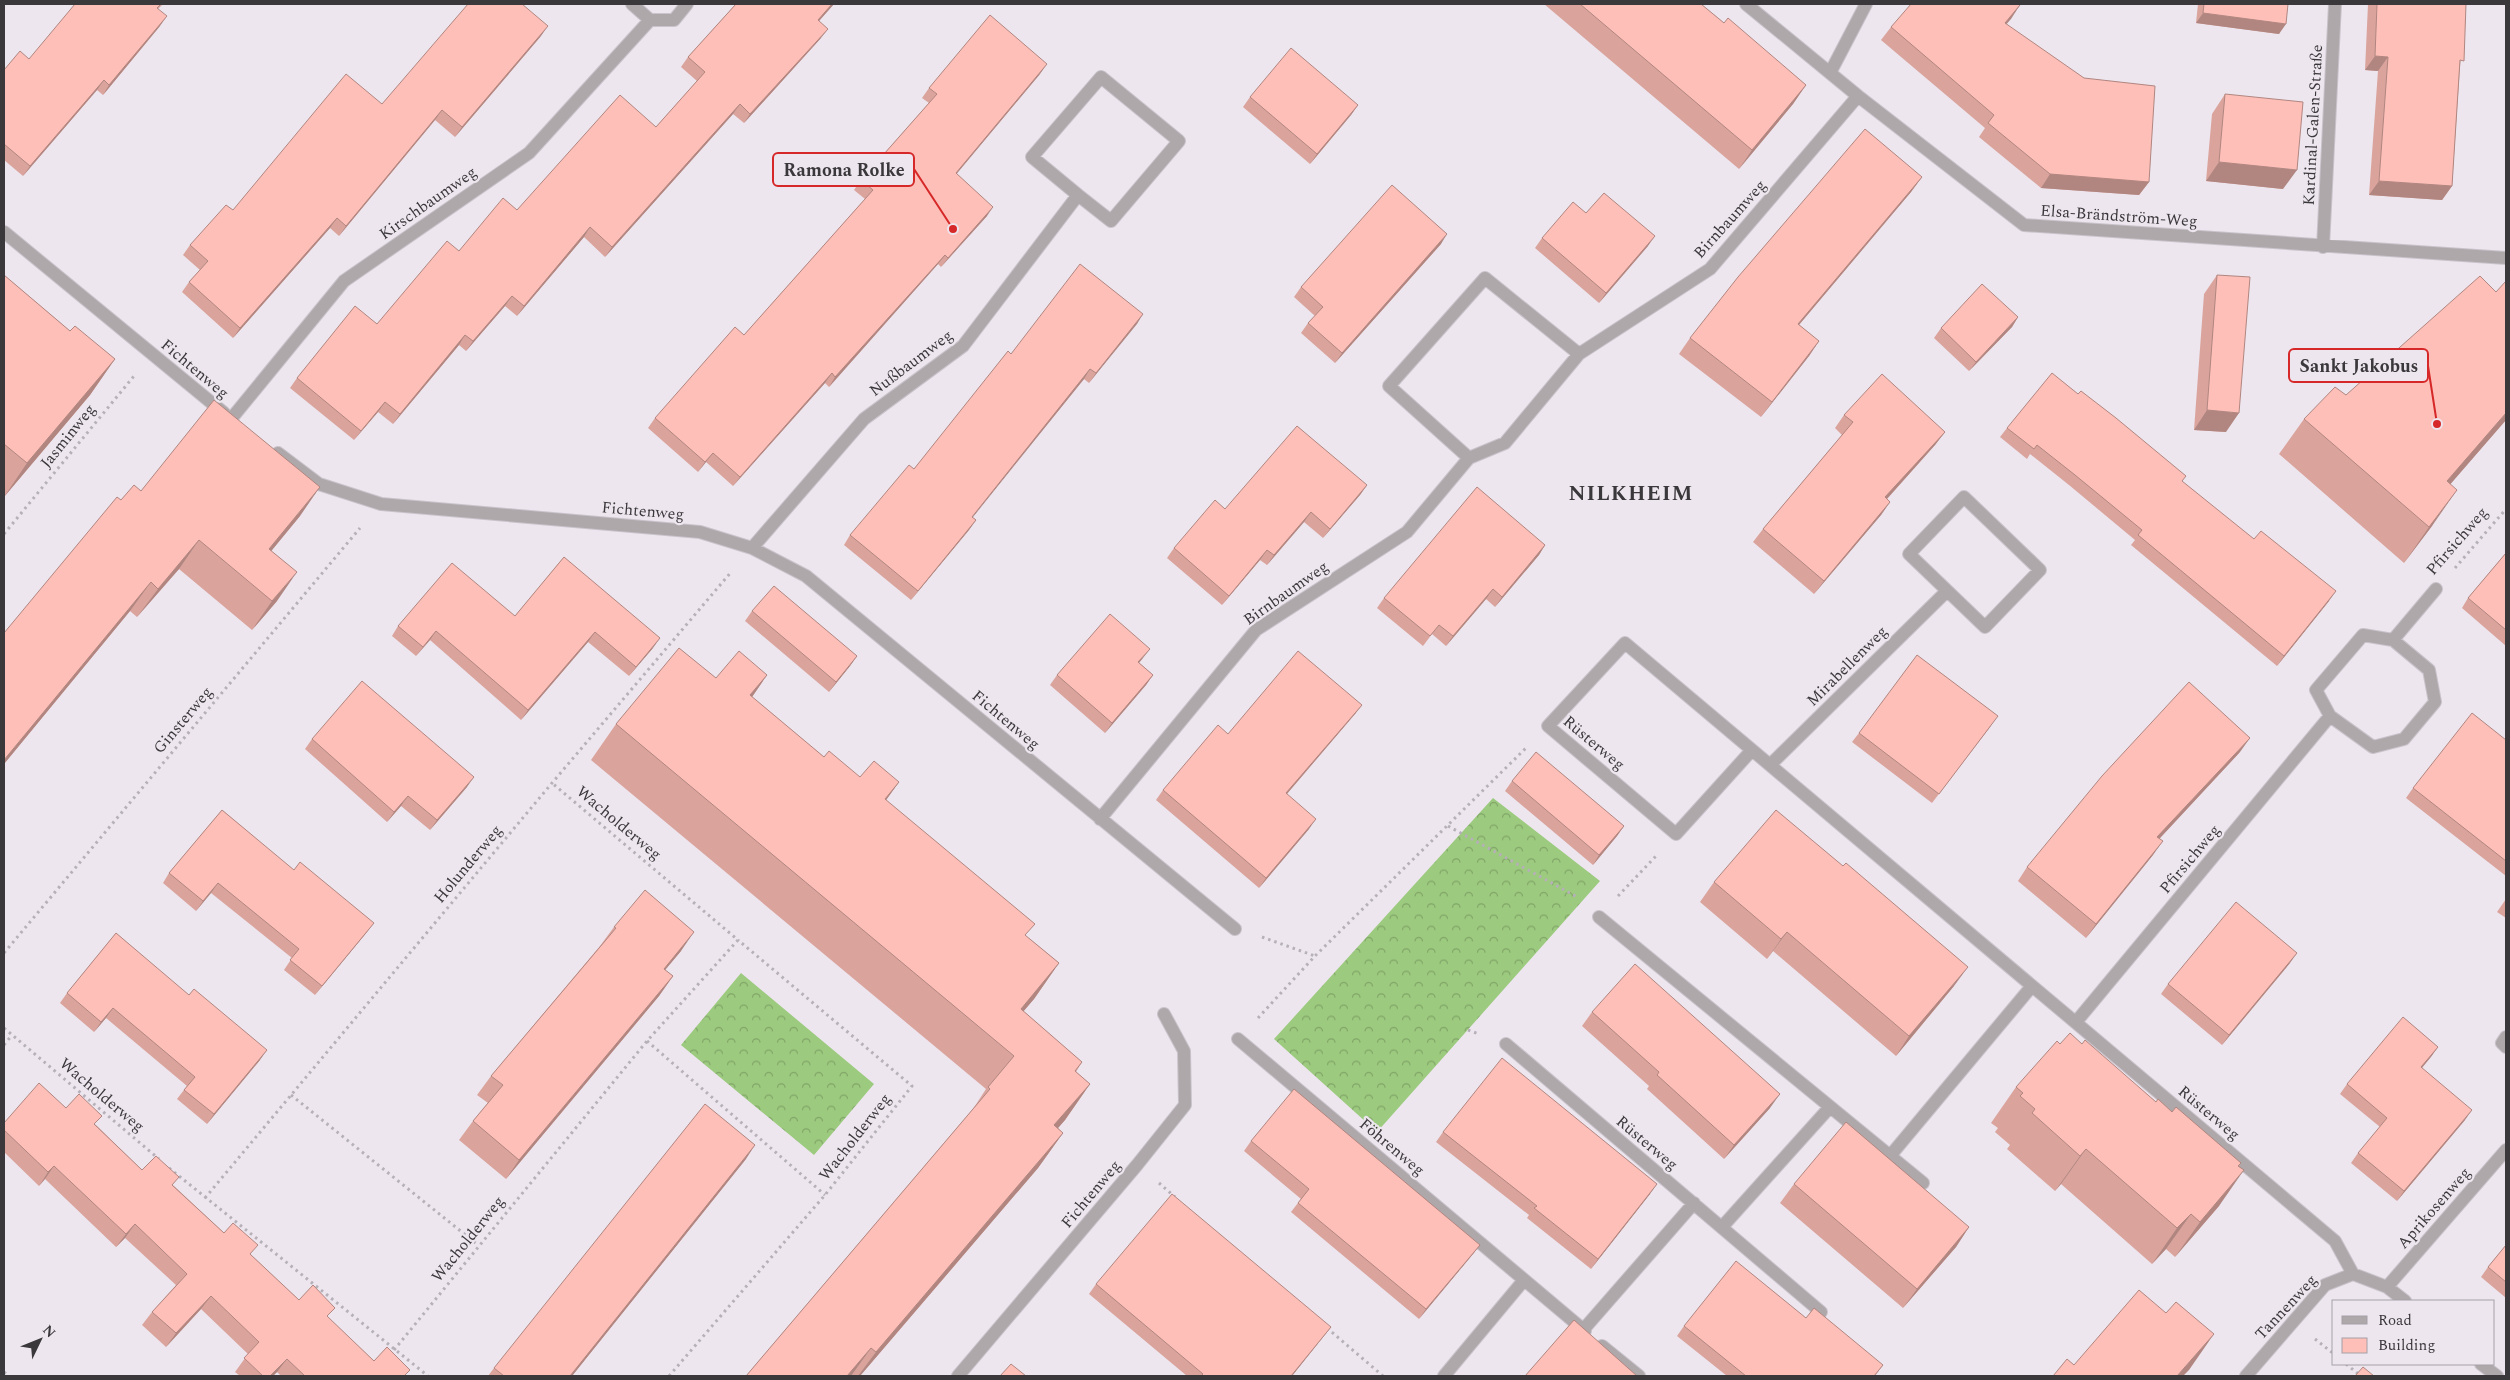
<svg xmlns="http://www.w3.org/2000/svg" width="2510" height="1380" viewBox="0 0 2510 1380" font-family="Spectral,serif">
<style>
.forest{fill:url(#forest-crowns)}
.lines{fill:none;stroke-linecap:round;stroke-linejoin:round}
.minor-casing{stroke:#c9c3cb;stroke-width:14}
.path{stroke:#b6b0b8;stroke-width:3;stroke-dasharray:2.5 4;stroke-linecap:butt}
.minor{stroke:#aea8aa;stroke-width:12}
.wall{fill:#daa49d}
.shaded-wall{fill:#b18680}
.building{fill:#fdbfb7;stroke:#b18680}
.labels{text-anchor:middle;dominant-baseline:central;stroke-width:4.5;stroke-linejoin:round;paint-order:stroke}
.street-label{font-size:16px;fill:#3b383b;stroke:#ede6ef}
.district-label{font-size:21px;font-weight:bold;letter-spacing:1px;fill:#3b383b;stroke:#ede6ef}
.leader{fill:none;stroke:#d62828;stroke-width:2}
.callout-dot{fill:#d62828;stroke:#ede6ef;stroke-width:2}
.callout{fill:#ede6ef;stroke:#d62828;stroke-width:2}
.callout-label{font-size:18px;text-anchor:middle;font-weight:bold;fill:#3b383b}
</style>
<defs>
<pattern id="forest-crowns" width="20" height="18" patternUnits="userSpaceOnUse" patternTransform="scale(1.25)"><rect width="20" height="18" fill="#9cca7e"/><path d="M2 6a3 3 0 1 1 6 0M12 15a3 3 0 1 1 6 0" fill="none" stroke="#80a568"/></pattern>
</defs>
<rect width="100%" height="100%" fill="#ede6ef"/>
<!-- forest -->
<path class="forest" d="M1493,798l107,83 -223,251 -103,-93z
M741,973l133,111 -60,71 -133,-110z"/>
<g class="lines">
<!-- minor casing -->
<g class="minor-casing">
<path id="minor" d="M632,4l18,16h24l13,-16
M1746,4l112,92 166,129 482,33
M1830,73l36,-69
M4,232l220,181
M2323,247l12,-243
M231,419l113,-138 185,-128 121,-133
M278,453l41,31 62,20 319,28 52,16 54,28 429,353
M1469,458l-80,-72 96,-108 94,76
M1964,497l76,73 -55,57 -76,-73z
M752,548l112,-129 99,-73 115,-151 33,26 68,-80 -78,-64 -69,80 46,38
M2330,716l43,31 31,-8 31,-37 -6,-32 -36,-30
M1752,750l-76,84 -128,-108 77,-83 710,598 18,33
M1770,765l177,-174
M1100,819l156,-189 151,-98 62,-74 36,-15 74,-89 131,-85 148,-173
M1599,917l324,266
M2076,1022l254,-306 -14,-26 47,-55 30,5 43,-51
M2506,1037l-4,6 4,4
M1238,1039l347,292
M1506,1044l315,268
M1890,1156l142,-170
M1722,1227l108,-120
M2387,1287l119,-137
M1583,1330l111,-127
M1602,1346l37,30
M2481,1364l16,12
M958,1376l179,-211 48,-60 -1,-54 -20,-37
M1444,1376l80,-96
M2246,1376l79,-91 28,-11 34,13 18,14"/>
</g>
<!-- path -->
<path class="path" d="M4,534l130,-158
M2455,568l51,-59
M1448,826l131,72
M1618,896l39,-41
M1262,937l53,19
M4,953l356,-425
M1258,1018l57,-62 213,-210
M4,1028l155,131
M1468,1030l11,4
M647,1041l178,154
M4,1045l8,-10
M291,1095l187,150
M169,1168l259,208
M1159,1183l16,14
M205,1198l347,-415 180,-212
M1327,1328l56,48
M2315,1339l19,15
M394,1350l253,-309 91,-101 -186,-157
M2346,1364l15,12
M4,1372l5,4
M669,1376l156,-181 87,-109 -174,-146"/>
<!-- minor -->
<use href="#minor" class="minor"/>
</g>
<!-- wall -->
<path class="wall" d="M163,4l-5,5 2,17 -57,69 -6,-5 -74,86 -19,-16v-90l25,-11z
M736,4h98l-15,17 2,17 -77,85 -11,-9 -128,143 -21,-20 -67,79 -12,-10 -39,45 -7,-6 -66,79 -15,-12 -24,28 -64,-52 7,-10 80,-54 82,-73 58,-41 139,-83 41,-46 -16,-14 7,-10z
M1544,4h157l23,19 82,62 -13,19 -54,65z
M2198,4h90l-9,30 -83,-11z
M2368,4h98l-6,62 -8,120 -10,14 -73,-5 9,-124 -13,-1z
M2020,5l-14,19 143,158 -10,13 -98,-7 -62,-51 6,-9 -104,-88 10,-13z
M541,36l-86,101 -20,-17 -96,116 -9,-8 -97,110 -51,-46 7,-10 11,-12 -17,-15 7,-10 43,-35 149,-106z
M1040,74l-84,100 31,42 -46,51 -3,-3 -109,123 -4,-4 -92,103 -27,-24 -8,10 -50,-44 7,-10 89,-83 121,-136 -11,-9 7,-10 68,-77 -7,-5 7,-10z
M2225,94l58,95 -77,-8 6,-67z
M1250,97l108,8 -7,10 -41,49 -67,-57z
M1922,177l-11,15 -112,133 20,16 -10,15 -48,61 -82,-63 11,-16z
M1586,213l62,33 -49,57 -64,-55 7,-10z
M1441,244l-106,119 -34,-30 7,-10 7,-7 -21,-19 7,-10z
M4,275l66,56 45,28 -25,36 -86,102z
M2217,275l9,157 -32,-2 10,-136z
M1143,314l-54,69 -5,-4 -112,138 4,3 -7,10 -58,70 -67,-55 6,-10 64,-66 97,-115z
M2018,317l-6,10 -43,44 -35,-33 7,-10z
M2346,395l160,25 -56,64 -18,42 -28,37 -125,-109 25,-35z
M1844,415l101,17 -10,13 -48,54 3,3 -9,13 -67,79 -61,-52 10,-13 79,-94 -7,-7z
M2007,428l175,54 147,119 -52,65 -146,-121 4,-5 -66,-55 -39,-31 -3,5 -27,-22z
M1367,485l-7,10 -37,43 -19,-16 -37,43 -7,-5 -38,45 -55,-47 7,-10 51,-39z
M141,491l159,25 -29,35 6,50 -25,29 -73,-61 -42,48 -7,-6 -126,153v-131l117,-133z
M1545,545l-6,10 -44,52 -9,-8 -40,47 -14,-12 -9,12 -46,-38 7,-10z
M2506,553v93l-44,-38 6,-10z
M564,557l89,91 -24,28 -41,-34 -67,78 -91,-80 -14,16 -24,-20 6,-10 117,-10z
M752,611l105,45 -7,10 -21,26 -84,-71z
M1143,658l-4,5 14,12 -7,10 -41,48 -55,-48 7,-10z
M767,675l-15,22 72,60 36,20 39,5 -13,18 140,136 33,27 -25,36 -11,12 59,51 -6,10 14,12 -25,36 -7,8 5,5 -25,35 -178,208h-114l227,-267 13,-20 -395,-329 25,-36 100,-46z
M1362,705l-7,9 -68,80 22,35 -50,59 -103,-88 7,-10 65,-56z
M1991,726l-59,77 -80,-61 7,-9z
M312,739l155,48 -37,43 -29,-24 -14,16 -82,-73z
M2506,740v136l-100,-78 7,-10z
M2240,752l-81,87 -6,16 -67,83 -68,-57 9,-14z
M1512,781l112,45 -7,10 -24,29 -88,-74z
M222,810l145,122 -52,63 -31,-25 8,-12 -81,-65 -15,18 -33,-28 6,-10z
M1714,882l240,104 -58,70 -123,-105 -6,8 -67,-57z
M2506,899v19l-9,-6z
M614,927l67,24 -16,19 8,6 -14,20 -153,183 -47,-39 14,-19 15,-18 -11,-8 14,-19 109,-130z
M116,933l144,127 -53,64 -30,-25 10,-13 -81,-68 -12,14 -34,-29 7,-10z
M2290,963l-68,82 -61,-51 7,-10z
M1592,1012l178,96 -46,51 -77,-70 2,-3 -67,-60z
M2060,1044h22l74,58 16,10 69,51 -22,43 -44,51 -9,-8 -14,15 -91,-80 -6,7 -48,-42 3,-4 -15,-13 3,-4 -7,-5 25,-36z
M2438,1047l-16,21 43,52 -68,81 -46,-38 7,-10 22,-26 -40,-33 7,-10z
M66,1108l30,17 46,45 32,16 50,47 27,22 48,45 29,18 46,43 32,15h-125l-4,-4 -4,4h-33l-5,-4 13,-18 -47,-45 -35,38 -24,-22 10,-13 24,-27 -51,-47 -9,9 -71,-68 -6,7 -35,-34v-29z
M1443,1132l207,62 -59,75 -64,-51 2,-3 -93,-73z
M1251,1141l229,104 -7,9 -54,65 -128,-107 10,-13 -57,-48z
M746,1159l-174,217h-84l6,-8z
M1794,1184l175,43 -13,20 -53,61 -123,-105z
M2506,1245v53l-25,-21 7,-10z
M1096,1284l235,43 -39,49h-105l-98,-82z
M1684,1326l199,39 -8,11h-148l-50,-40z"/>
<!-- shaded-wall -->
<path class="shaded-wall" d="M832,4h2l-23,26 7,-10z
M2020,5l-9,14 -15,17 9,-13z
M2203,13l83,11 -7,10 -83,-11z
M167,16l-7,10 -57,69 6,-10z
M548,26l-7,10 -86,101 7,-10z
M828,29l-7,9 -77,85 6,-9z
M2375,56l13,1 -10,14 -13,-1z
M1047,64l-7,10 -91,109 7,-10z
M104,80l-7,10 -74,86 7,-10z
M1806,85l-13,19 -54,65 13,-19z
M740,104l-7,10 -128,143 7,-10z
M1358,105l-7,10 -41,49 7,-10z
M442,110l-7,10 -96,116 7,-10z
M2219,162l78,8 -14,19 -77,-8z
M2050,174l99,8 -10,13 -98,-7z
M1922,177l-11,15 -124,147 11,-15z
M2379,181l73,5 -10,14 -73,-5z
M993,207l-6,9 -46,51 7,-9z
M337,218l-7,10 -97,110 7,-10z
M590,227l-6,10 -67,79 7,-10z
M1447,234l-6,10 -106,119 7,-10z
M1655,236l-7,10 -49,57 7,-10z
M945,255l-7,9 -109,123 6,-10z
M512,296l-7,10 -39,45 7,-10z
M1143,314l-6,10 -48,59 7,-10z
M2018,317l-6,10 -43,44 7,-9z
M465,335l-6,10 -66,79 7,-10z
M1819,341l-10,15 -48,61 11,-15z
M115,359l-25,36 -86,102 23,-34z
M1090,369l-6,10 -119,148 7,-10z
M832,373l-7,10 -92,103 7,-9z
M385,402l-7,10 -24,28 7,-9z
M2207,410l32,3 -13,19 -32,-2z
M2506,413v7l-84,97 25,-36z
M1945,432l-10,13 -59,66 9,-14z
M713,453l-7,9 -8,10 7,-10z
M1367,485l-7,10 -37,43 7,-9z
M320,487l-20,29 -51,62 20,-29z
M2457,490l-25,36 -28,37 25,-36z
M1890,502l-9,13 -67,79 10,-13z
M1311,512l-7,10 -37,43 7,-10z
M976,520l-7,10 -58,70 7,-9z
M199,540l-20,29 -42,48 21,-28z
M1545,545l-6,10 -44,52 7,-10z
M1267,550l-7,10 -38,45 7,-9z
M297,572l-20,29 -25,29 20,-29z
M151,582l-21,29 -126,153v-4z
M1493,589l-7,10 -40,47 7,-10z
M2336,591l-7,10 -52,65 7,-10z
M436,631l-6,9 -14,16 7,-9z
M595,632l-7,10 -67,78 7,-10z
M660,638l-7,10 -24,28 7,-9z
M1150,649l-7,9 -12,14 7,-10z
M857,656l-7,10 -21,26 7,-10z
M767,675l-24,35 7,-15z
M1153,675l-7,10 -41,48 7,-10z
M1362,705l-7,9 -76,89 7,-10z
M2250,738l-10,14 -92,99 9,-14z
M474,777l-7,10 -37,43 7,-10z
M899,782l-25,35 11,-18z
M408,796l-7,10 -14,16 7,-10z
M1316,819l-7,10 -50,59 7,-10z
M1624,826l-7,10 -24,29 6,-10z
M2163,841l-10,14 -67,83 10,-14z
M218,883l-7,10 -15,18 7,-10z
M374,923l-7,9 -52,63 7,-9z
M694,932l-13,19 -31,37 14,-19z
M1787,932l-14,19 -6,8 14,-20z
M2297,953l-7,10 -68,82 7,-10z
M1059,963l-25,36 -38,45 25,-35z
M1968,967l-14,19 -58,70 13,-20z
M673,976l-14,20 -153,183 13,-19z
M113,1008l-7,10 -12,14 7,-10z
M2438,1047l-7,10 -17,20 7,-10z
M267,1050l-7,10 -53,64 7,-10z
M1090,1084l-25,36 -36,41 25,-36z
M1780,1094l-10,14 -46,51 10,-14z
M2472,1110l-7,10 -68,81 7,-10z
M1063,1133l-25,35 -178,208h-2l18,-24z
M755,1145l-9,14 -174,217h-2z
M2086,1149l-25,35 -6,7 25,-35z
M54,1166l-9,13 -6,7 9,-14z
M2244,1170l-25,36 -44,51 25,-35z
M1657,1184l-7,10 -59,75 7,-10z
M2191,1214l-25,35 -14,15 25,-36z
M135,1224l-10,14 -9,9 10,-13z
M1969,1227l-13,20 -53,61 14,-19z
M1480,1245l-7,9 -54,65 7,-10z
M211,1296l-10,13 -35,38 10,-14z
M1331,1327l-39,49h-1z
M2214,1334l-25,36 -6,6h-6z
M871,1348l-20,28h-4z
M287,1359l-10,13 -4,4h-3z"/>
<!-- building -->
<path class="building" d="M75,4h86l-4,4 10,8 -58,69 -5,-5 -74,86 -26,-22v-74l16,-19 9,8z
M468,4h54l26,22 -86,101 -20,-17 -96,116 -9,-8 -97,110 -51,-46 19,-21 -18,-16 36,-40 7,5 113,-136 36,30z
M736,4h96l-14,16 10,9 -78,85 -10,-10 -128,143 -22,-20 -66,79 -12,-10 -39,45 -8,-6 -65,79 -15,-12 -24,29 -64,-53 58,-72 22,18 70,-83 12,10 44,-53 14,12 103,-115 36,32 49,-55 -17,-15z
M1580,4h121l23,19 4,-5 78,67 -54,65z
M1911,4h107l2,1 -15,18 79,55 71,8 -6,96 -99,-8 -62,-51 6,-8 -103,-88z
M2204,4h84l-2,20 -83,-11z
M2377,4h89l-2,57 -4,-1 -8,126 -73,-5 9,-124 -13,-1z
M990,15l57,49 -91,109 37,34 -45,51 -3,-3 -110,122 -3,-4 -92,104 -27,-24 -8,9 -50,-44 80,-91 9,8 129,-145 -12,-10 76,-86 -8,-6z
M1291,48l67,57 -41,49 -67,-57z
M2225,94l78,8 -6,68 -78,-8z
M1865,129l57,48 -124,147 21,17 -47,61 -82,-64 48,-61z
M1392,185l55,49 -105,119 -34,-30 15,-16 -22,-20z
M1604,193l51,43 -49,57 -64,-55 31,-36 13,11z
M1080,264l63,50 -47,59 -6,-4 -118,148 4,3 -58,71 -68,-56 59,-70 5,4 94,-118 3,3z
M4,275l66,56 5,-5 40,33 -88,104 -23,-19z
M2217,275l33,2 -11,136 -32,-3z
M2480,276l16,16 10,-11v132l-59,68 10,9 -28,37 -125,-108 31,-32 11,8z
M1982,284l36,33 -42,45 -35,-34z
M2052,373l26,21 3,-3 35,27 70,58 -4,5 72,58 7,-8 75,60 -52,65 -146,-121 4,-5 -67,-55 -38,-30 -3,4 -27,-21z
M1882,374l63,58 -60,65 5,5 -66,79 -61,-52 90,-107 -9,-7z
M214,400l106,87 -51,62 28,23 -25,29 -73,-61 -41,49 -7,-7 -147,178v-127l113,-136 4,3 13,-15 7,6z
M1297,426l70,59 -37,44 -19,-17 -37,43 -7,-5 -38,46 -55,-48 41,-48 10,9z
M1477,487l68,58 -43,52 -9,-8 -40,47 -14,-11 -9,11 -46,-38z
M2506,553v77l-38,-32z
M564,557l96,81 -24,29 -41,-35 -67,78 -92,-79 -13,16 -25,-21 54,-63 63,53z
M774,586l83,70 -21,26 -84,-71z
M1110,614l40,35 -12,13 15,13 -41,48 -55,-48z
M679,648l37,30 23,-27 28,24 -17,20 74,62 5,-6 31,26 14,-16 25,21 -14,17 150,125 -10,11 34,28 -38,46 61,53 -7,9 15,13 -36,41 9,8 -187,219 -5,-4 -24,28h-101l244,-287 -2,-2 26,-31 -398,-332z
M1298,651l64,54 -76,88 30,26 -50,59 -103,-88 55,-65 10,9z
M1917,655l81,61 -59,78 -80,-61z
M362,681l112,96 -37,43 -29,-24 -14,16 -82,-73z
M2189,682l61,56 -93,99 6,4 -67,83 -69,-57 75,-91z
M2472,713l34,27v121l-93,-73z
M1536,752l88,74 -25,29 -87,-74z
M222,810l72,60 6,-8 74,61 -52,63 -32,-26 9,-11 -81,-66 -15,18 -34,-28z
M1776,810l67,56 3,-3 122,104 -59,69 -122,-104 -6,7 -67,-57z
M645,890l49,42 -30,37 9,7 -154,184 -46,-39 30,-36 -12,-9 125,-148 -2,-1z
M2236,902l61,51 -68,82 -61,-51z
M116,933l73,62 5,-6 73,61 -53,64 -30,-24 11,-13 -82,-69 -12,14 -34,-29z
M1635,964l145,130 -46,51 -77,-70 2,-3 -67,-60z
M2403,1017l35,30 -17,20 51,43 -68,81 -46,-38 29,-35 -40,-34z
M2070,1033l12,11 3,-4 71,62 2,-3 14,13 4,-5 65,56 -3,3 6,4 -44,52 -9,-8 -14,14 -91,-79 -6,7 -48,-43 3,-4 -15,-13 3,-3 -7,-6 41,-46 3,3z
M1502,1058l155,126 -59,75 -64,-51 3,-2 -94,-74z
M39,1083l27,25 13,-14 23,22 -8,8 48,46 14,-14 23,21 -7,8 52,48 9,-10 25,22 -8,9 49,46 14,-15 22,23 -8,8 47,45 13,-14 23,23 -6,6h-99l-18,-17 -17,17h-7l-19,-18 15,-16 -48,-46 -35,37 -24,-21 35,-38 -52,-50 -9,10 -72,-68 -6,6 -44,-42v-7z
M1294,1089l186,156 -54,64 -128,-106 11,-14 -58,-48z
M705,1104l50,41 -185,231h-66l-10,-8z
M1846,1122l123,105 -52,62 -123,-105z
M1172,1194l159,133 -40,49h-90l2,-2 -107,-90z
M2506,1245v37l-18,-15z
M1736,1261l70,57 8,-10 69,57 -9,11h-128l-62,-50z
M2139,1290l27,23 10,-11 38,32 -37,42h-124l14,-17 7,6z
M1574,1320l63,56h-112z
M1011,1364l15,12h-26z
M2363,1367l11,9h-19z"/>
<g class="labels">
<!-- street labels -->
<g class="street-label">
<text transform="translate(2313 125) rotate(-87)">Kardinal-Galen-Straße</text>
<text transform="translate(428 203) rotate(-35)">Kirschbaumweg</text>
<text transform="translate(2119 216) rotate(4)">Elsa-Brändström-Weg</text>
<text transform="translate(1730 219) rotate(-48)">Birnbaumweg</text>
<text transform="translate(911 363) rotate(-37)">Nußbaumweg</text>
<text transform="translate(195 369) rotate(40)">Fichtenweg</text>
<text transform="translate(68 436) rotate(-51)">Jasminweg</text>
<text transform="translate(643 511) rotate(5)">Fichtenweg</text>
<text transform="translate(2457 541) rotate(-49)">Pfirsichweg</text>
<text transform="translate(1286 593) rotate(-35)">Birnbaumweg</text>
<text transform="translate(1847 666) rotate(-45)">Mirabellenweg</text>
<text transform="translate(183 720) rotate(-50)">Ginsterweg</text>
<text transform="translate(1006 720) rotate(40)">Fichtenweg</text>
<text transform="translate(1594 743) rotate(40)">Rüsterweg</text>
<text transform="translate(619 823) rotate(40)">Wacholderweg</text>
<text transform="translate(2190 859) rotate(-50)">Pfirsichweg</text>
<text transform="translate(468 864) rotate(-50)">Holunderweg</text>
<text transform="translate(102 1095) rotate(40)">Wacholderweg</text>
<text transform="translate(2209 1113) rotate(40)">Rüsterweg</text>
<text transform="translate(855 1137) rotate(-52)">Wacholderweg</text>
<text transform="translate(1647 1143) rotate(40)">Rüsterweg</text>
<text transform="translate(1392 1147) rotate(40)">Föhrenweg</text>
<text transform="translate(1091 1194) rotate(-50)">Fichtenweg</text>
<text transform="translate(2434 1208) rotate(-49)">Aprikosenweg</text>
<text transform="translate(468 1239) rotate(-51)">Wacholderweg</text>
<text transform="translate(2286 1307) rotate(-47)">Tannenweg</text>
</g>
<!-- district labels -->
<g class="district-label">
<text x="1631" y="494">NILKHEIM</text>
</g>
</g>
<!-- callouts -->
<path class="leader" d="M953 229L914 169M2437 424L2428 366"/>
<g class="callout-dot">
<circle cx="953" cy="229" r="5"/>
<circle cx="2437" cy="424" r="5"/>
</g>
<g class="callout">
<rect x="773" y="153" width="141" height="33" rx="5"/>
<rect x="2289" y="349" width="139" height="33" rx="5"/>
</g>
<g class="callout-label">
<text x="844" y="176">Ramona Rolke</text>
<text x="2359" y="372">Sankt Jakobus</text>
</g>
<!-- border -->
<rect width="2510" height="1380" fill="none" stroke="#3b383b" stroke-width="10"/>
<!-- legend -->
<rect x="2332" y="1300" width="162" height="65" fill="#ede6ef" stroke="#a6a0a7"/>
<rect x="2342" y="1316" width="25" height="8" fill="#aea8aa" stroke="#a6a0a7"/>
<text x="2378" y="1325" font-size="15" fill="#3b383b">Road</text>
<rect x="2342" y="1338" width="25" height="15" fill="#fdbfb7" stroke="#a6a0a7"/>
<text x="2378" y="1350" font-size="15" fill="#3b383b">Building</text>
<!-- north arrow -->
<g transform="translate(40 1340) rotate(47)" stroke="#ede6ef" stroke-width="4" paint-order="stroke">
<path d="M0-4L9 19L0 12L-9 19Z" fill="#3b383b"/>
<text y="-8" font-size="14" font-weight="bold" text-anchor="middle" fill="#3b383b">N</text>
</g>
</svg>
